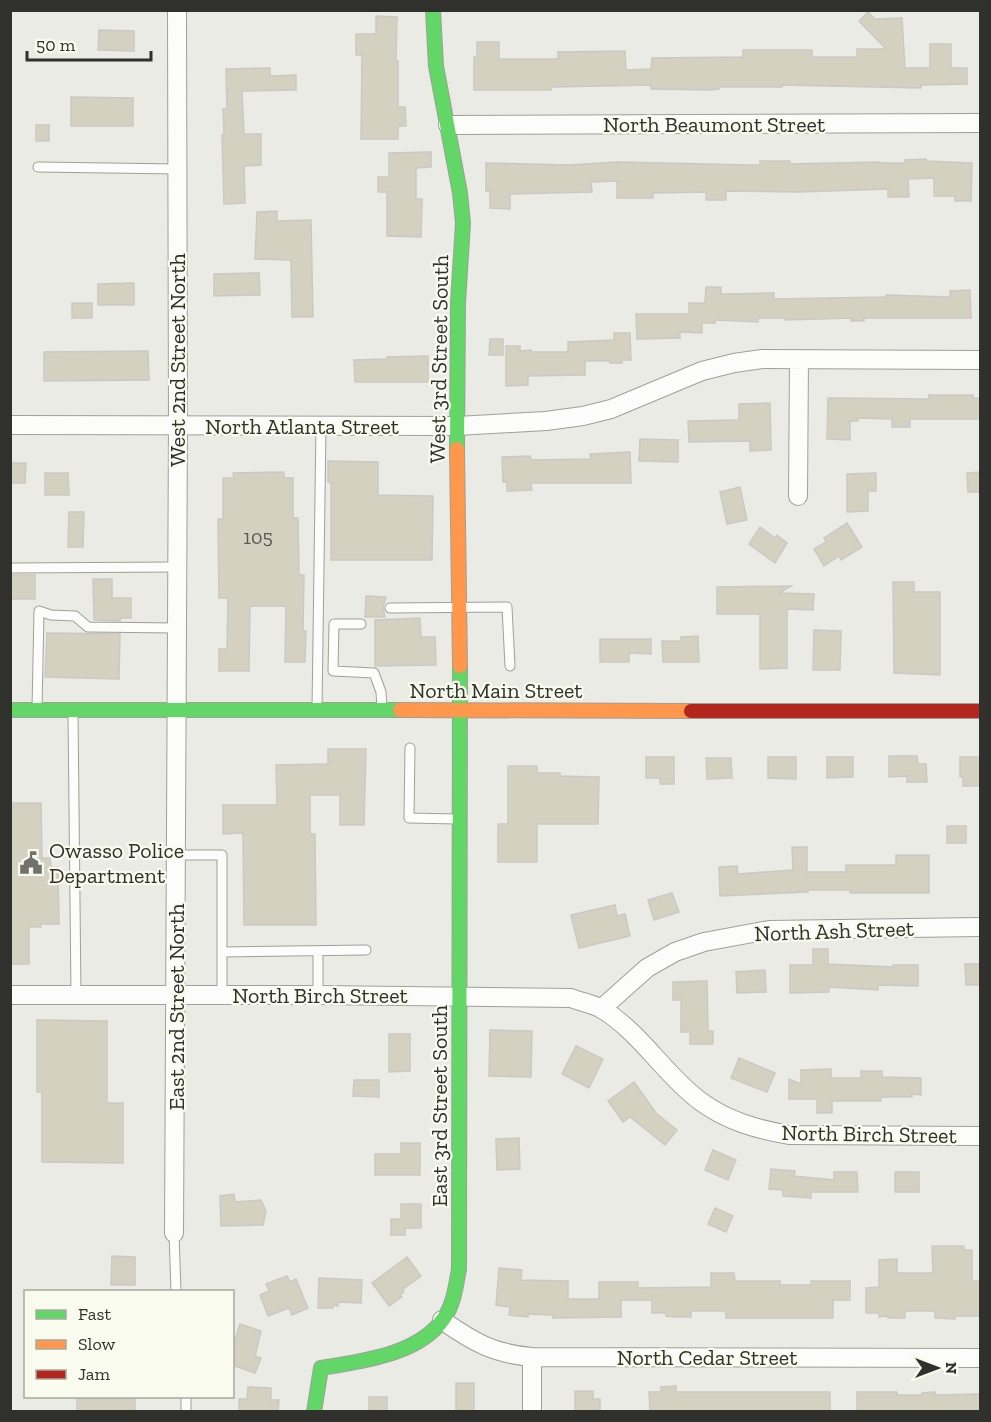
<svg xmlns="http://www.w3.org/2000/svg" width="991" height="1422" viewBox="0 0 991 1422" font-family="'Zilla Slab',serif">
<style>
.building{fill:#d5d1c1;stroke:#cac9c4;stroke-width:1.5}
.lines{fill:none;stroke-linecap:round;stroke-linejoin:round}
.lane-casing{stroke:#9fa09b;stroke-width:11}
.street-casing{stroke:#9fa09b;stroke-width:20}
.fast-casing{stroke:#9fa09b;stroke-width:16}
.slow-casing{stroke:#9fa09b;stroke-width:16}
.jam-casing{stroke:#9fa09b;stroke-width:16}
.lane{stroke:#fcfcfb;stroke-width:9}
.street{stroke:#fcfcfb;stroke-width:18}
.fast{stroke:#63d668;stroke-width:14}
.slow{stroke:#ff974d;stroke-width:14}
.jam{stroke:#b3261e;stroke-width:14}
.labels{text-anchor:middle;dominant-baseline:central;stroke-width:4.5;stroke-linejoin:round;paint-order:stroke}
.number-label{font-size:20px;fill:#595951}
.street-label{font-size:22px;fill:#30312c;stroke:#f8fbee}
.poi-label{font-size:22px;fill:#30312c;stroke:#f8fbee;text-anchor:start}
</style>
<rect width="100%" height="100%" fill="#eaebe4"/>
<!-- building -->
<path class="building" d="M868,12l7,7 27,-1 3,50h25v-24h21v24h16v16l-46,1v3l-139,-3v2h-63v2l-9,1 -59,-1v-4l-100,2v3h-77v-33h3v-15h22v17h59v-7l67,-1 1,19 25,-1 1,-11 91,-1v-7h69v7h45v-8h29l-27,-28z
M376,16l21,1 -1,44h2v46h7l1,19h-8v13h-37l1,-84h-6v-21h20z
M99,30l35,1v20l-36,-1z
M270,68v8l26,-1v15l-54,1 2,43h17v31l-17,1 1,37 -21,1 -2,-69 2,-1 -1,-25 4,-1 -1,-39z
M71,97l62,1v28h-62z
M36,125h13v16h-13z
M431,152v15l-15,1v31h6l-1,38 -34,-1v-44h-9v-15h11v-24z
M926,159v2l46,2 -1,38h-16v-5h-21v-18l-26,1 1,18h-21v-8l-90,3 -72,-1v9h-20v-8l-53,1v5h-36v-17l-26,1 1,10 -82,2v15l-20,-1v-17h-4v-28l83,2 48,-3 133,3h10v-4h30v3l90,-2v1h25v-3z
M277,211v10l34,-1 2,97h-21l-1,-57 -36,-1 2,-47z
M259,273l1,22 -46,1v-22z
M134,283v22h-36v-21z
M706,287h15v7l53,-1v6l112,-2v-2l64,2v-6l20,-1 1,28h-107v3h-13v-3l-66,2v-2h-27v4l-42,-2 -1,3h-13v10l-22,-1v6l-43,1 -1,-25h53v-11h16z
M72,303h20v15h-20z
M614,333h16l1,27h-9v3h-12v-2h-25v14l-57,1v9l-22,1v-40h14v5l11,-1v2h37v-10l46,-2z
M490,339h13v16h-14z
M148,351l1,29 -105,1v-29z
M428,356v26h-73l-1,-22 33,-1v-2z
M929,395h44v3h8v21h-71v8h-18v-8l-34,-1v3h-8v19l-23,-1 1,-41 101,1z
M770,403l1,47 -21,1v-10l-61,1 -1,-21 51,-1v-16z
M640,439l38,1v22l-39,-1z
M630,452l1,31h-100l1,7 -25,1v-9h-4l-1,-25 28,-1 1,4 60,-1 -1,-5z
M328,461l50,1v33l55,1 -1,64h-101v-77l-3,-1z
M10,463h16l-1,20h-15z
M284,472v6h9v40h5l1,57h5l-1,56h3l-1,31h-20l1,-56h-36l-1,65h-30v-22h8l1,-51h-9l-1,-79h5v-41h11l-1,-5z
M981,472v20h-13l-1,-19z
M45,473h23l1,22h-24z
M876,473v18h-8v20l-21,1v-38z
M740,487l7,33 -20,4 -7,-32z
M69,512h15l-1,35h-15z
M847,523l15,24 -21,13 -2,-4 -15,10 -10,-17 12,-7 -2,-4z
M760,527l15,11 2,-3 10,8 -12,20 -26,-19z
M10,575h25v24h-25z
M93,579h19v19h19v20h-11v3l-26,-1z
M893,582h21v10h26v83l-46,-2z
M791,586l-12,7 35,1 -1,16 -26,-1v59l-27,1v-55h-43v-27z
M366,596l20,1 -3,10 2,10h-20z
M420,618l1,19h14l1,28 -61,1v-46z
M814,630l27,1 -1,39h-27z
M47,633l73,1 -1,45 -74,-2z
M698,636l1,26h-36l-1,-21h19v-4z
M600,639h51v15l-22,-1v9h-29z
M328,749h38l-2,76h-24v-30h-30v39h5l1,91h-72l-1,-92 -20,1v-29h54l-1,-40 52,-1z
M889,756h28l1,8h8l1,18h-20v-6l-18,1z
M646,757h28v27h-14v-6h-14z
M768,757h28v22l-28,-1z
M827,757h26v20l-26,1z
M960,757h21v29h-18v-9h-3z
M706,758h25l1,20 -25,1z
M508,766h29v7h23v3l39,1 -1,47h-61v38h-39v-38h10z
M10,803h31l1,55h8l1,9h7l1,57h-18v3h-12v37h-19z
M947,826h19v17h-19z
M792,847h15v25h39v-7h50v-10h33v38h-79v-3h-42v2l-88,4 -1,-29 18,-1 1,8 55,-4z
M672,893l7,19 -25,8 -6,-20z
M615,905l2,11 8,-2 5,22 -51,12 -8,-33z
M813,949h15v15l65,3v-2h25v21l-40,-1v5l-49,-3v5l-39,1v-28h23z
M965,964h16v21h-15z
M765,970l1,22 -29,1 -1,-21z
M707,981l1,50h5v13h-23v-12h-9v-32h-8v-18z
M37,1020l70,1v82h16v60l-81,-1v-70h-5z
M490,1030l42,1 -1,46 -42,-1z
M389,1034h21v37l-21,1z
M576,1046l27,13 -14,29 -27,-14z
M739,1058l36,15 -8,19 -36,-14z
M831,1069v9h30v-7h21v6l39,1v17l-9,-1v3h-31v4h-49v12h-15v-14h-28v-20l12,5v-14z
M354,1080h25v17l-26,-1z
M634,1082l22,31 21,17 -12,15 -35,-28 -7,5 -15,-21z
M519,1138l1,31 -23,1 -1,-31z
M401,1143h19v32h-45v-21h26z
M713,1150l23,10 -8,20 -23,-10z
M771,1169l24,2 -1,5 40,4v-8h23l1,20h-47v6l-28,-2v-6l-14,-1z
M895,1172h24v20h-24z
M234,1194l1,8 26,-2 5,11 -3,14 -42,1 -1,-30z
M401,1204h20v24h-16v7h-14v-16h10z
M715,1208l18,8 -7,16 -18,-8z
M932,1246h32v4h8v31h9v35h-26v3l-20,-1v-7h-30v7h-17v-2l-9,1v-4h-13v-25l13,-1v-27l18,-1v14h36z
M112,1256l23,1v28h-24z
M407,1257l14,19 -18,13 1,3 -4,3 2,2 -13,9 -17,-23z
M499,1268l23,2 -1,10 47,1v18h31v-17h39v6l73,-1v-14h23l1,8h45v4h31v-4h39v19h-17v18h-107v-7h-35v6h-17l-8,-1v-3h-14v-13h-31v17l-68,1v-3l-25,-1v3l-19,-2 1,-8 -14,-2z
M287,1276l3,6 6,-3 12,29 -16,7 -3,-7 -21,8 -8,-21 9,-4 -3,-7z
M319,1278l43,2 -1,23 -23,-1v4l-5,-1v3h-15z
M240,1324l21,7 -6,25 6,2 -6,15 -23,-8v-16z
M456,1383h18v29h-18z
M676,1386v6h154v20h-180l-1,-20h12v-5z
M248,1387l23,1v12h8l-1,12h-39v-13h8z
M575,1391h18v8h7v13h-25z
M857,1392h40v3h25v-2l13,-1v3l46,-1v18h-124z
M77,1396h58v16h-58z
M369,1397h18v15h-18z"/>
<g class="lines">
<!-- lane casing -->
<g class="lane-casing">
<path id="lane" d="M38,167l140,2
M10,568l167,-1
M390,608l117,-1 3,59
M361,624h-27l-1,47 41,2 7,19 1,16
M317,708l4,-283
M37,709l2,-98 12,4 24,1 13,11 89,1
M73,713l3,282
M410,748l-1,70 48,1
M177,855h45v140
M318,951v44
M222,952l144,-2
M174,1233l2,59
M186,1412v-16"/>
</g>
<!-- street casing -->
<g class="street-casing">
<path id="street" d="M448,125l532,-2
M10,425l447,1 89,-5 37,-5 28,-7 91,-38 32,-8 28,-4 218,1
M798,496l1,-137
M10,995h308l253,3c10,4 22,6 31,11 39,24 62,65 98,92 27,20 56,28 89,34l191,1
M601,1009l46,-41 28,-16 29,-10 65,-12 211,-3
M174,1233l4,-808 -1,-415
M442,1320c31,22 52,34 90,37l448,1
M532,1357v55"/>
</g>
<!-- fast casing -->
<g class="fast-casing">
<path id="fast" d="M433,10l3,56 24,127 3,30 -5,80 -1,146
M10,710h390
M314,1412l7,-44c41,-7 98,-13 123,-50 10,-14 12,-33 15,-49l1,-603"/>
</g>
<!-- slow casing -->
<g class="slow-casing">
<path id="slow" d="M457,449l3,217
M400,710l291,1"/>
</g>
<!-- jam casing -->
<g class="jam-casing">
<path id="jam" d="M691,711h289"/>
</g>
<!-- lane -->
<use href="#lane" class="lane"/>
<!-- street -->
<use href="#street" class="street"/>
<!-- fast -->
<use href="#fast" class="fast"/>
<!-- slow -->
<use href="#slow" class="slow"/>
<!-- jam -->
<use href="#jam" class="jam"/>
</g>
<!-- icons -->
<defs>
<g id="civic-bare" transform="scale(1.8)"><path d="M-.6-6.5H3V-4.5H.6V-3L4-1V1h2V6H-6V1h2V-1L-.6-3ZM-1.2 2.5V6h2.4V2.5Z" fill="#71726c" stroke="#f8fbee" stroke-width="2.5" paint-order="stroke"/></g>
</defs>
<g fill-rule="evenodd">
<use href="#civic-bare" x="31" y="863"/>
</g>
<g class="labels">
<!-- number labels -->
<g class="number-label">
<text x="258" y="537">105</text>
</g>
<!-- street labels -->
<g class="street-label">
<text x="714" y="124">North Beaumont Street</text>
<text transform="translate(439 359) rotate(-89)">West 3rd Street South</text>
<text transform="translate(177 360) rotate(-90)">West 2nd Street North</text>
<text x="302" y="426">North Atlanta Street</text>
<text x="496" y="690">North Main Street</text>
<text transform="translate(834 931) rotate(-2)">North Ash Street</text>
<text x="320" y="995">North Birch Street</text>
<text transform="translate(176 1007) rotate(-90)">East 2nd Street North</text>
<text transform="translate(439 1106) rotate(-90)">East 3rd Street South</text>
<text transform="translate(869 1134) rotate(1)">North Birch Street</text>
<text x="707" y="1357">North Cedar Street</text>
</g>
<!-- poi labels -->
<g class="poi-label">
<text x="49" y="850">Owasso Police<tspan x="49" dy="25">Department</tspan></text>
</g>
</g>
<!-- border -->
<rect width="991" height="1422" fill="none" stroke="#30312c" stroke-width="24"/>
<!-- legend -->
<rect x="24" y="1290" width="210" height="108" fill="#f8fbee" stroke="#a8aaa0" stroke-width="1.5"/>
<rect x="36" y="1310" width="30" height="9" fill="#63d668" stroke="#a8aaa0" stroke-width="1.5"/>
<text x="78" y="1320" font-size="18" fill="#30312c">Fast</text>
<rect x="36" y="1340" width="30" height="9" fill="#ff974d" stroke="#a8aaa0" stroke-width="1.5"/>
<text x="78" y="1350" font-size="18" fill="#30312c">Slow</text>
<rect x="36" y="1370" width="30" height="9" fill="#b3261e" stroke="#a8aaa0" stroke-width="1.5"/>
<text x="78" y="1380" font-size="18" fill="#30312c">Jam</text>
<!-- north arrow -->
<g transform="translate(937 1368) rotate(90)" stroke="#f8fbee" stroke-width="4.5" paint-order="stroke">
<path d="M0-4.5L10 22L0 15L-10 22Z" fill="#30312c"/>
<text y="-9" font-size="16" font-weight="bold" text-anchor="middle" fill="#30312c">N</text>
</g>
<!-- scale -->
<path d="M27 51v9h124v-9" fill="none" stroke="#30312c" stroke-width="3"/>
<text x="36" y="51" font-size="18" fill="#30312c" stroke="#f8fbee" stroke-width="4.5" paint-order="stroke">50 m</text>
</svg>
